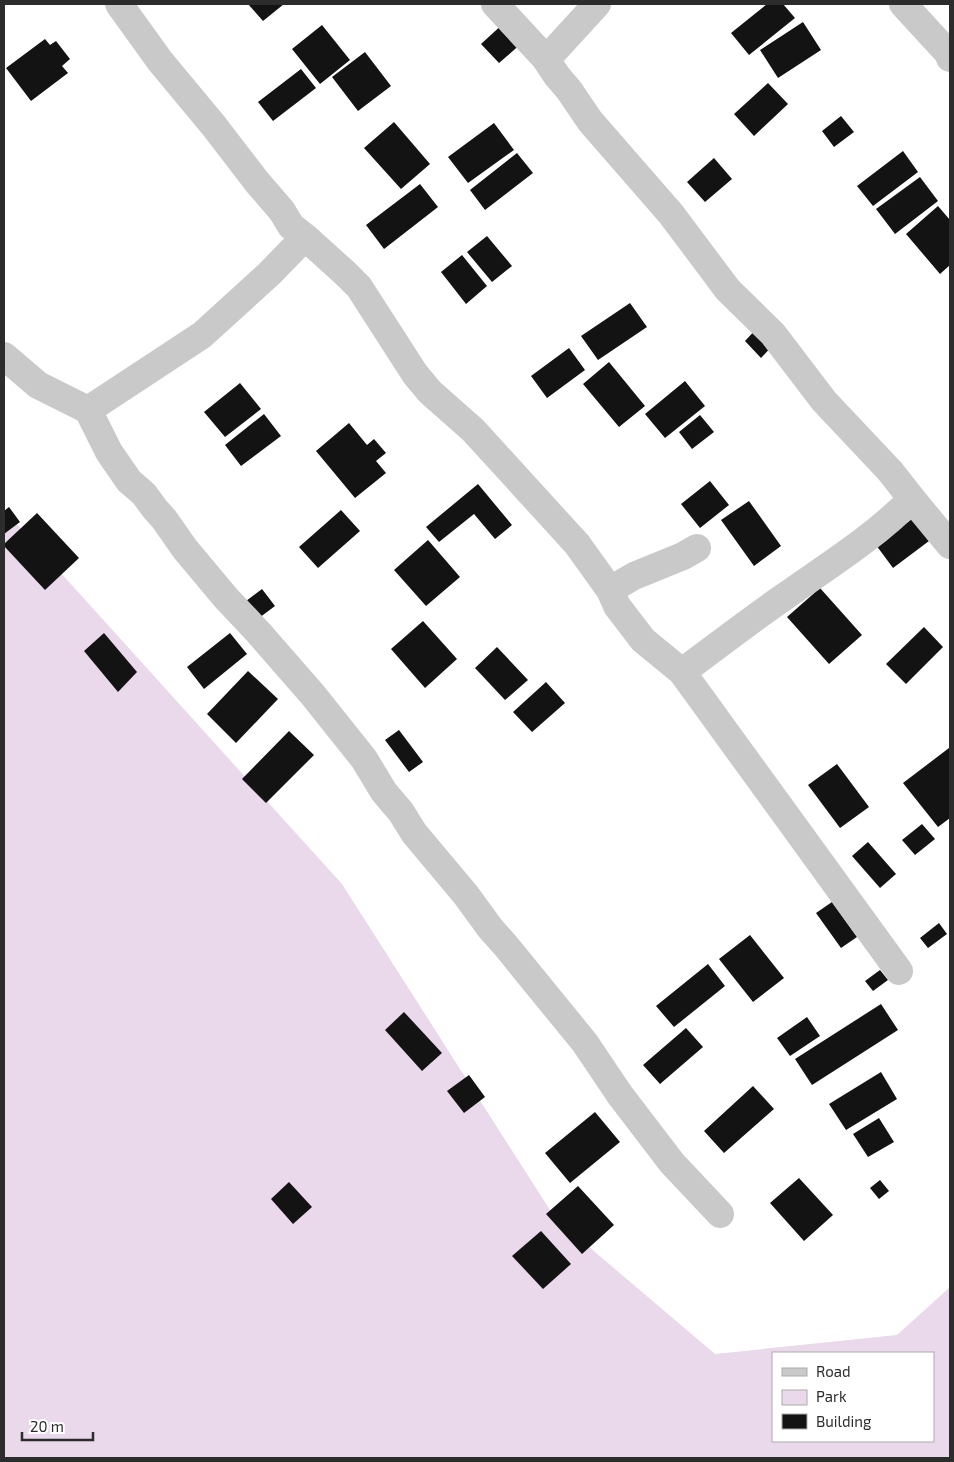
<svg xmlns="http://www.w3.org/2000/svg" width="954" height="1462" viewBox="0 0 954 1462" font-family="'Exo 2',sans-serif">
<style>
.green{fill:#ead8eb;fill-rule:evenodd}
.building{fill:#131313}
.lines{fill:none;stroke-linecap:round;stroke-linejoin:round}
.minor{stroke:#c9c9c9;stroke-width:28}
</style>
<rect width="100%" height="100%" fill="#fff"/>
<!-- green -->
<path class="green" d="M4,510l338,374 213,334 160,136 182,-19 53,-48v171h-946zM773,1353h160v88h-160z"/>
<!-- building -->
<path class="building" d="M248,4h36l-21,17z
M767,4h16l12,14 -46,37 -18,-22z
M505,22l18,20 -24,21 -18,-19z
M803,22l18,28 -43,28 -18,-28z
M322,25l28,35 -30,24 -28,-35z
M45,39l5,6 6,-4 14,18 -8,7 6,7 -37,28 -25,-33z
M365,52l26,34 -33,25 -26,-34z
M301,69l15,19 -43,33 -15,-19z
M768,83l20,21 -34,32 -20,-22z
M841,116l13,16 -20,15 -12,-16z
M394,122l36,42 -29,25 -37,-41z
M494,123l20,27 -46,33 -20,-26z
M903,151l15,21 -45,34 -16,-20z
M517,153l16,20 -48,37 -15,-20z
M714,158l18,21 -27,23 -18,-20z
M920,177l18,24 -43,33 -19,-25z
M420,184l18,23 -54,42 -18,-24z
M938,206l12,14v45l-10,9 -34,-40z
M487,236l25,30 -20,16 -25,-30z
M462,255l25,31 -21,18 -25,-32z
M630,303l17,24 -49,33 -17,-24z
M758,327l17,16 -14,15 -16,-17z
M569,348l16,22 -38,28 -16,-22z
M609,362l36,44 -26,21 -36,-43z
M685,381l20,25 -40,32 -20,-24z
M240,383l21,26 -36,28 -21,-25z
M264,414l17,22 -40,30 -16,-21z
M700,415l14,17 -22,17 -13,-17z
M349,423l18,22 7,-6 12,14 -10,8 10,12 -31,25 -39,-47z
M710,481l19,24 -29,23 -19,-24z
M478,484l34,41 -17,14 -21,-25 -35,28 -13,-15z
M749,501l32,45 -27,20 -33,-46z
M9,507l11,15 -16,12v-23z
M341,510l19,21 -42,37 -19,-21z
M37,513l42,45 -34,32 -41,-44v-2z
M912,519l17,22 -36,27 -17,-23z
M428,540l32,37 -34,29 -32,-36z
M820,588l42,47 -33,29 -42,-47z
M262,589l13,17 -16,12 -13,-17z
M423,621l34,38 -32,29 -34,-39z
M924,627l19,20 -37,37 -20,-20z
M104,633l33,39 -19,20 -34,-41z
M230,633l17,21 -43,35 -17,-22z
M497,647l31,33 -23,20 -30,-32z
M248,671l30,28 -42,44 -29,-29z
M546,682l19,21 -33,29 -19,-20z
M399,730l24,32 -14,10 -24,-32z
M289,731l25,24 -48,48 -24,-24z
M949,748l1,2v68l-12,9 -35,-44z
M837,764l32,43 -29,21 -32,-43z
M922,824l13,15 -20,16 -13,-15z
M868,842l28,32 -16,14 -28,-32z
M832,902l25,35 -16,11 -25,-35z
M939,923l8,11 -19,14 -8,-10z
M750,935l34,43 -31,24 -34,-43z
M708,964l17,22 -51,41 -18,-21z
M880,970l8,10 -15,11 -8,-10z
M881,1004l17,26 -86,55 -17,-26z
M404,1012l38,41 -20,18 -37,-41z
M807,1017l13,19 -30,20 -13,-18z
M686,1028l17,19 -43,37 -17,-19z
M881,1072l16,27 -51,31 -17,-26z
M469,1075l16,22 -21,16 -17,-22z
M753,1086l21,23 -50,44 -20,-22z
M595,1112l25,30 -50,41 -25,-30z
M879,1118l15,24 -26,15 -15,-23z
M799,1178l34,37 -29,26 -34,-38z
M880,1180l9,11 -10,8 -9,-11z
M289,1182l23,25 -19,17 -22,-25z
M578,1186l36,39 -32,29 -36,-40z
M541,1231l30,33 -28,25 -31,-33z"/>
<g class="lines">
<!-- minor -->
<path class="minor" d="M119,4l41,57 54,65 43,56 25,29 9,15 14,11 -36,37 -67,61 -114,75 21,42 20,29 15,13 11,15 9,10 21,30 41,49 32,34 55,63 51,64 20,33 17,20 13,21 52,62 24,33 16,18 79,97 35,52 52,68 48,51
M495,4l50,54 12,18 12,14 21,31 81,93 57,76 45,44 51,67 66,70 22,28c-40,40 -83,66 -128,98 -35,24 -68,50 -102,75
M903,4l45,49 2,5
M545,58l9,-7 43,-47
M305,237l40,36 14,14 56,87 15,18 43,38 104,114 33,46 7,16 26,34 39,32 217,299
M4,356l34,29 50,25
M912,499l38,46
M610,590l24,-14 49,-20 14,-8"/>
</g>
<!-- border -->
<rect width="954" height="1462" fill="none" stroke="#2c2c2c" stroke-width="10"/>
<!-- legend -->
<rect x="772" y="1352" width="162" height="90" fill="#ffffff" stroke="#ababab"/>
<rect x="782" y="1368" width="25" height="8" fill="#c9c9c9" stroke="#ababab"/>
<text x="816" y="1377" font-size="15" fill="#2c2c2c">Road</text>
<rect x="782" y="1390" width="25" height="15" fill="#ead8eb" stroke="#ababab"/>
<text x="816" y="1402" font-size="15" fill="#2c2c2c">Park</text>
<rect x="782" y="1414" width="25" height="15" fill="#131313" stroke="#ababab"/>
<text x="816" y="1427" font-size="15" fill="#2c2c2c">Building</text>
<!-- scale -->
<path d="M22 1432v8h71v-8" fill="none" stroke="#2c2c2c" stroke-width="2.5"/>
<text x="30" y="1432" font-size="15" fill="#2c2c2c" stroke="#ffffff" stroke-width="4" paint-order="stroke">20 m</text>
</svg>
